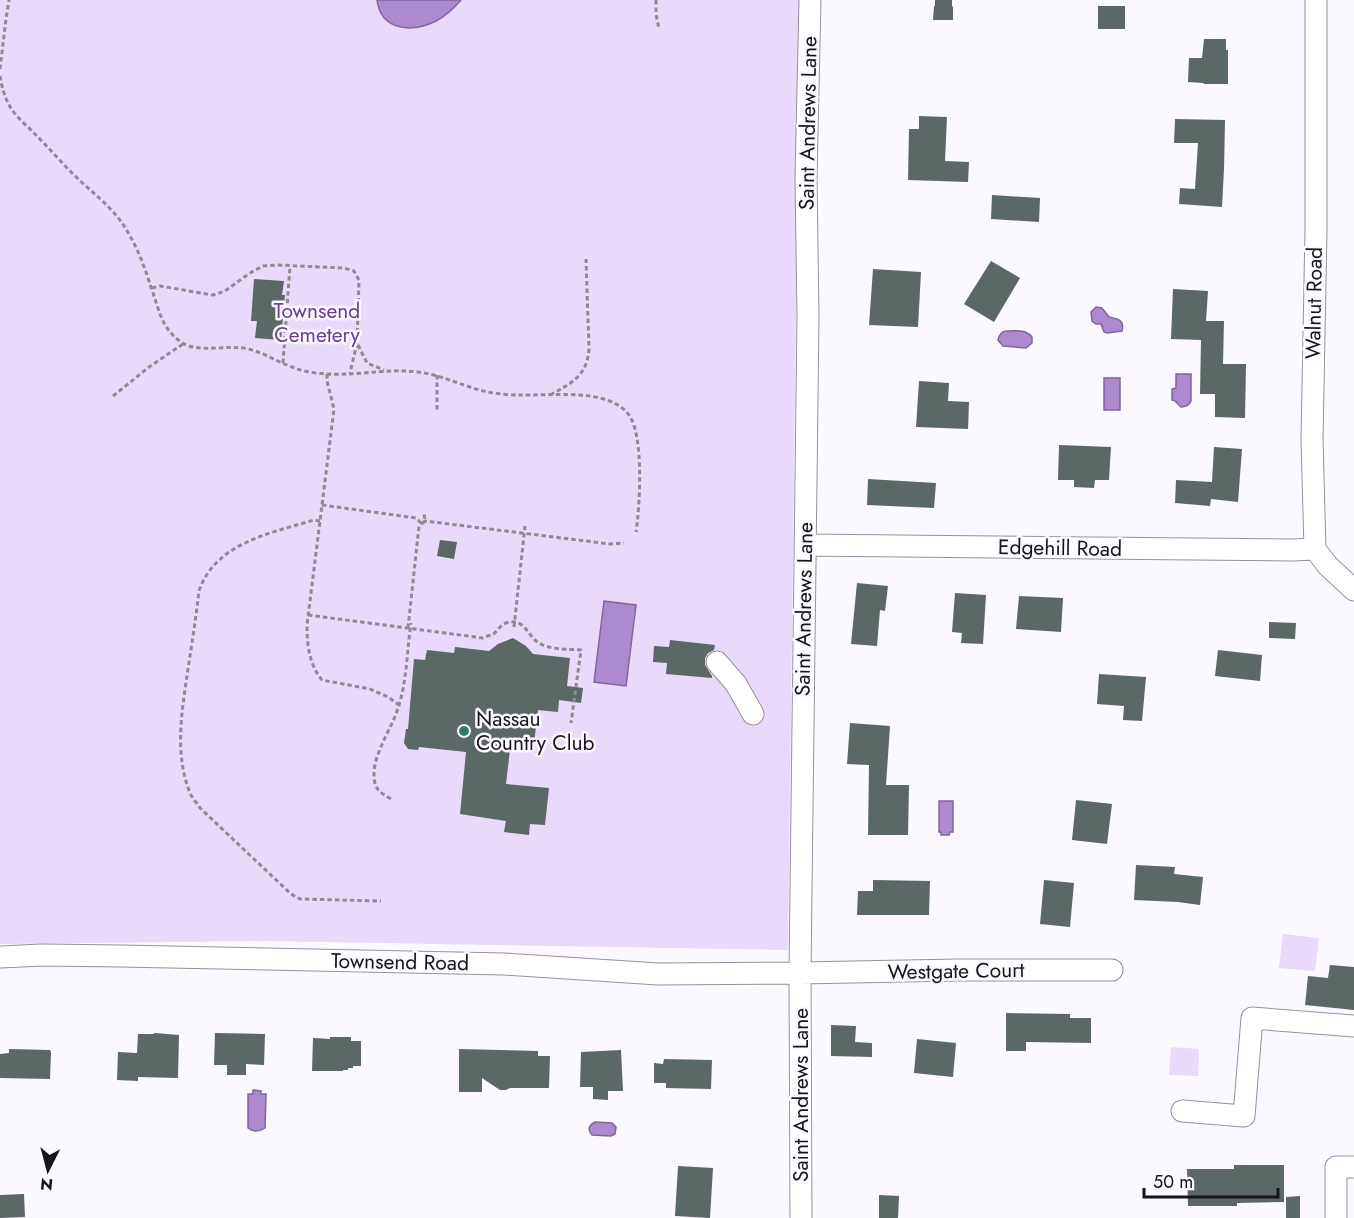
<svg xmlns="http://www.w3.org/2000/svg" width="1354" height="1218" viewBox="0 0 1354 1218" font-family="Jost,sans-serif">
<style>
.green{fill:#e9d9fa}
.water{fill:#ad89d0;stroke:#806699;stroke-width:1.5}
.building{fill:#5b6865}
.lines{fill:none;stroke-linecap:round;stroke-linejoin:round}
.minor-casing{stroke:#96919c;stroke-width:23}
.path{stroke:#8e8b91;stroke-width:3;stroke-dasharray:4.5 3;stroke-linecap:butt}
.minor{stroke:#fff;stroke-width:21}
.poi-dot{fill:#34796e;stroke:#fbf8ff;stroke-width:2}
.labels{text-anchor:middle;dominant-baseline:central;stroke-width:5;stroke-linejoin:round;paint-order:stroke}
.street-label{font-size:21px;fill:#171519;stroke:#fbf8ff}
.park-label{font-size:21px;fill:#6b3c91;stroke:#fbf8ff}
.poi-label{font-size:21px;fill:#171519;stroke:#fbf8ff;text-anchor:start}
</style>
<rect width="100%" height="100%" fill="#fbf8ff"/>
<!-- green -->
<path class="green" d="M0,0h800l-12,950 -522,-9 -266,3z
M1283,934l36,4 -4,33 -36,-3z
M1171,1047l28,2 -1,27 -29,-1z"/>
<!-- water -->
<path class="water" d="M377,0h84c-7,8 -15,16 -25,21 -24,12 -55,10 -59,-21z
M1096,307l6,1 7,9c9,2 16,3 13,14l-15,2 -3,-1 -3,-8h-5l-4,-3 -1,-9z
M1006,331c9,0 20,-2 26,6v6l-6,5 -23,-2 -5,-6c1,-5 3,-8 8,-9z
M1176,374h15v27c-2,5 -6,6 -10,6l-6,-6 -3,-1v-11l4,-1z
M1104,378h16v32h-16z
M604,601l32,4 -10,81 -32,-4z
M939,801h14v31h-3l-1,3h-8v-3h-2z
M253,1090l8,1v3h5l-1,34c-6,4 -12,4 -17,0v-34h5z
M595,1122l17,1 4,4 -1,7 -4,2 -19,-1c-5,-5 -3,-10 3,-13z"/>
<!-- building -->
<path class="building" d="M935,0h17v6l1,1v13h-20l1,-14h1z
M1098,6h27v23h-27z
M1204,39h22v11h2v34h-24l-1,-1 -15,-1 1,-24h13z
M919,116l28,1 -2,44 24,1 -1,20 -60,-2 1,-51h10z
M1175,119l50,1 -1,49 -2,38 -43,-3 1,-16 15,1 3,-46h-24z
M992,195l48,3 -1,24 -48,-3z
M991,261l29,17 -26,44 -30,-18z
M873,269l48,3 -3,55 -49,-2z
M254,279l30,2 -2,14h3l-4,45 -26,-2 2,-17h-6z
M1173,289l35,2 -2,30h18l-1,43h23l-1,54 -30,-1v-23h-15l1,-54 -30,-1z
M919,381l30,2 -1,18 21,1 -1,27 -52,-2z
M1059,445l52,2 -2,33h-14l-1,8 -20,-1v-7h-16z
M1214,447l28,2 -4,53 -27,-3 -1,7 -35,-3 1,-23 36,2z
M868,479l68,4 -2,25 -67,-3z
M440,540l17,2 -3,17 -17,-3z
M857,583l31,3 -3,25 -5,-1 -3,36 -26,-2z
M955,593l31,2 -3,49 -22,-1 1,-10 -10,-1z
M1019,596l44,2 -2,34 -45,-3z
M1269,622l27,1 -1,16 -26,-1z
M513,638l13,8 7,8 37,4 -3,28 16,2 -2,15 -22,-3 -1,12 -20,-2 -4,34 -23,-3 -5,43 43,4 -4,37 -15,-1 -1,11 -25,-3 2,-11 -46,-7 6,-62 -47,-5 -1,3 -10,-1 -4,-6 2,-14h2l6,-70 11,1 2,-10 27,3 1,-6 34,4 9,-7z
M670,640l45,5 -1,5 -6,3 -3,5v7l7,11v2l-46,-4 1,-11 -14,-1 1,-16 15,1z
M1218,650l44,5 -2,26 -45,-5z
M1099,674l47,3 -4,44 -19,-1 1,-14 -27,-2z
M850,723l40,3 -4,59h23l-1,50h-40l1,-70 -22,-1z
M1076,800l36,4 -5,40 -35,-4z
M1136,865l39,2 -1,7 29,3 -3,28 -22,-3 -44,-2z
M873,880l57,1 -1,34h-72l1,-24h15z
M1044,880l30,3 -4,44 -30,-3z
M1330,965l24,2v43l-49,-5 3,-29 20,2z
M1006,1013l64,1v4h21v25l-65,-1v9h-20z
M831,1025l25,1 -1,16 17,1v14l-41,-1z
M155,1033l24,2 -1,43 -40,-1v4l-21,-1 1,-28 19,1 1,-19h15z
M215,1033l50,1 -1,31 -18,-1v11h-19v-10h-13z
M330,1037h21v4h10v25h-8v2h-5v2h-5v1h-31l1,-33 17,1z
M917,1039l39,4 -3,34 -39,-4z
M9,1049l41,1 1,2 -1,27 -50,-1v-24l9,-1z
M459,1049l79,2v5h12l-1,32h-39l-4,2h-6l-18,-12v14h-23z
M621,1050l2,41h-15v9l-15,-1v-12h-13l1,-35z
M664,1059l48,1 -1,29 -45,-1v-5h-12v-20l9,1z
M1234,1165h50v37l-47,1v3h-49l-1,-37h47z
M678,1166l35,2 -3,50 -35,-2z
M24,1194l1,23 -25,1v-23z
M879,1195l20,1 -1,22h-19z
M1300,1196v22h-14v-21z"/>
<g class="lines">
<!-- minor casing -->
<g class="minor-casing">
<path id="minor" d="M1316,0v230l-4,209 3,110 13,17 26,24
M805,545l487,5 23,-1
M717,662l19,22 17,30
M0,957l42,-2 79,1 383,8 154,10 142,-1 158,-3h154
M1182,1111l62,5 8,-98 102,8
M801,1218l-1,-245 8,-657 -2,-138 4,-178
M1336,1218v-51h18"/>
</g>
<!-- path -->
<path class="path" d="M656,0v14l3,15
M0,69l6,-50 3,-19
M0,76c2,12 5,23 12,34 6,8 15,16 22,23 13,13 25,27 38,40 14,14 30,26 43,41 18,21 28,48 36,73 8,22 10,41 30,55 16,12 47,2 67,7 17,4 31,14 47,19 9,4 21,5 31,6 31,2 61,-6 92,-2 25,3 46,15 70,20 10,2 22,3 32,3 31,1 88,-8 109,20 15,21 11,91 7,117
M152,288l8,-2 53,9 12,-4 25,-18 13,-7 14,-1 67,3 10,3 5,9 -2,63 -7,30
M358,345l9,18 17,7
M283,363l7,-97
M327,374v7l7,28 -27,216c0,20 2,39 15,55l48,9 18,8 11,8
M437,375v36
M550,395c22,-12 37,-19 39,-46l-3,-90
M113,396l36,-29 34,-23
M322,505l94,13 6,6 3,-3 185,23 14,-1
M320,521l-6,-1c-43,13 -99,23 -115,71 -3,26 -7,52 -11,78 -6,41 -14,84 2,124 2,5 7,10 10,15l91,86 9,5 81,2
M308,615l175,23c1,-1 8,-3 9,-3 5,-3 8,-10 14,-12 19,-6 21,13 33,20 11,7 29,6 42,7l-10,73
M514,627l11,-101
M408,628l11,-102 6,-5 -1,-8
M391,799c-12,-7 -17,-10 -17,-25 0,-22 19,-47 25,-69 8,-26 8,-55 12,-82"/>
<!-- minor -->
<use href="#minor" class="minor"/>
</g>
<!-- markers -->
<circle class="poi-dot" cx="464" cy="731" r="6"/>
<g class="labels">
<!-- street labels -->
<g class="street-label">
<text transform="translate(808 123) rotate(-89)">Saint Andrews Lane</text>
<text transform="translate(1314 303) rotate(-89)">Walnut Road</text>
<text transform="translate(1060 548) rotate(1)">Edgehill Road</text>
<text transform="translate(804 609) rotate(-89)">Saint Andrews Lane</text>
<text transform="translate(400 962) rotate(1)">Townsend Road</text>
<text transform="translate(956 971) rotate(-1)">Westgate Court</text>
<text transform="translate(801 1095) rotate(-90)">Saint Andrews Lane</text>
</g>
<!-- park labels -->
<g class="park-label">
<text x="317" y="311">Townsend<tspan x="317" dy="24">Cemetery</tspan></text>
</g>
<!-- poi labels -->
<g class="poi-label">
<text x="476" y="719">Nassau<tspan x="476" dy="24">Country Club</tspan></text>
</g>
</g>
<!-- north arrow -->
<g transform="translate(48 1170) rotate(186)" stroke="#fbf8ff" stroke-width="4.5" paint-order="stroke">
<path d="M0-4.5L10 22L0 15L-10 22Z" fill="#171519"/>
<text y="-9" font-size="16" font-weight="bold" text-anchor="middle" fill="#171519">N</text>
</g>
<!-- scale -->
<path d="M1144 1188v9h134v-9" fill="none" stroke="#171519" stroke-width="3"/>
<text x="1153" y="1188" font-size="18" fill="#171519" stroke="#fbf8ff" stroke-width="4.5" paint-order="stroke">50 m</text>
</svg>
